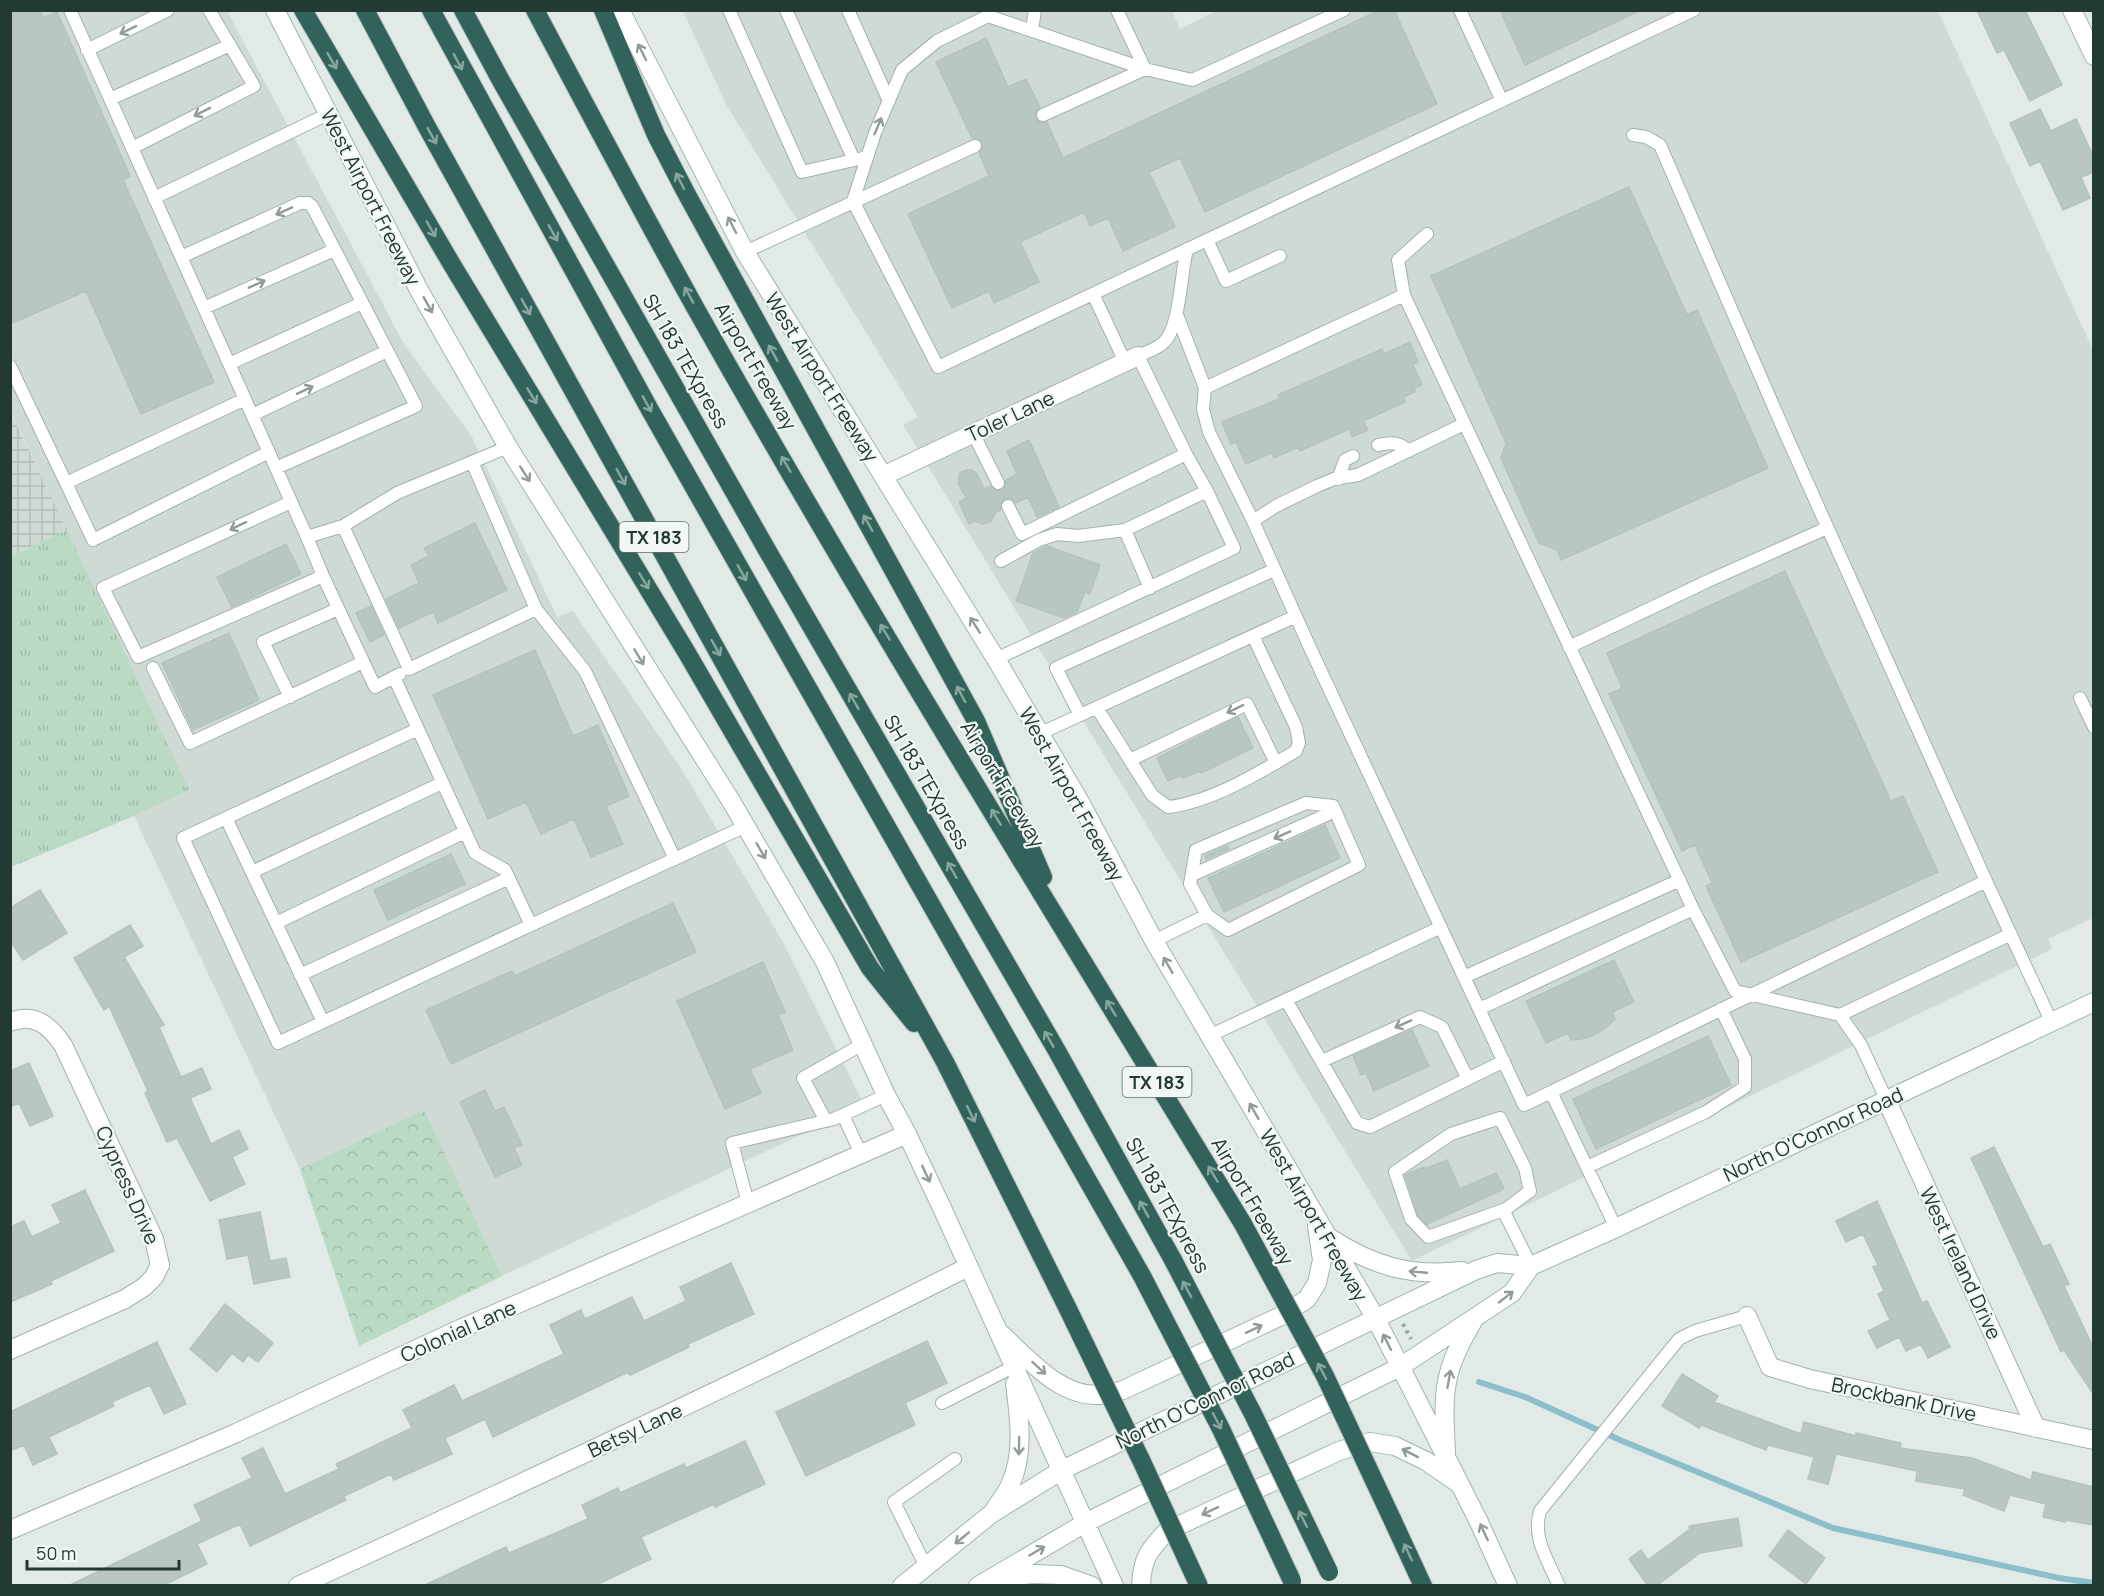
<svg xmlns="http://www.w3.org/2000/svg" width="2104" height="1596" viewBox="0 0 2104 1596" font-family="Manrope,sans-serif">
<style>
.built{fill:#cfdad5}
.industrial{fill:url(#industrial-grid)}
.grass{fill:url(#grass-tufts)}
.forest{fill:url(#forest-crowns)}
.lines{fill:none;stroke-linecap:round;stroke-linejoin:round}
.stream{stroke:#8dbecb;stroke-width:6}
.building{fill:#b9c7c2;stroke:#b4c3be;stroke-width:1.5}
.service-casing{stroke:#a4b1ad;stroke-width:14}
.minor-casing{stroke:#a4b1ad;stroke-width:20}
.secondary-casing{stroke:#a1b5af;stroke-width:20}
.motorway-casing{stroke:#bdc4c2;stroke-width:20}
.path{stroke:#83aba1;stroke-width:4;stroke-dasharray:3 4.5;stroke-linecap:butt}
.service{stroke:#fff;stroke-width:12}
.minor{stroke:#fff;stroke-width:18}
.secondary{stroke:#fff;stroke-width:18}
.motorway{stroke:#31635b;stroke-width:18}
.motorway-bridge-casing{stroke:#bdc4c2;stroke-width:20;stroke-linecap:butt}
.motorway-bridge{stroke:#31635b;stroke-width:18}
.oneway{stroke:#919c9a}
.oneway2{stroke:#87a6a0}
.labels{text-anchor:middle;dominant-baseline:central;stroke-width:4.5;stroke-linejoin:round;paint-order:stroke}
.shield{fill:#f1f7f4;stroke:#61726e;stroke-width:1.5}
.shield-label{font-size:18px;font-weight:bold;fill:#233934}
.street-label{font-size:20px;fill:#233934;stroke:#f1f7f4}
</style>
<defs>
<pattern id="industrial-grid" width="8" height="8" patternUnits="userSpaceOnUse" patternTransform="scale(1.5)"><rect width="8" height="8" fill="#cfdad5"/><path d="M0 4h8M4 0v8" fill="none" stroke="#b1bcb7"/></pattern>
<pattern id="grass-tufts" width="24" height="20" patternUnits="userSpaceOnUse" patternTransform="scale(1.5)"><rect width="24" height="20" fill="#bbdac5"/><path d="M3 7l-1-3M5 7V3M7 7l1-3M15 17l-1-3M17 17v-4M19 17l1-3" fill="none" stroke="#a0bcaa"/></pattern>
<pattern id="forest-crowns" width="20" height="18" patternUnits="userSpaceOnUse" patternTransform="scale(1.5)"><rect width="20" height="18" fill="#bbdac5"/><path d="M2 6a3 3 0 1 1 6 0M12 15a3 3 0 1 1 6 0" fill="none" stroke="#a0bcaa"/></pattern>
</defs>
<rect width="100%" height="100%" fill="#e1eae6"/>
<!-- built -->
<path class="built" d="M1172,10l8,19 38,-19 720,1 155,339v568l-45,21 4,10 -640,312 -509,-836 15,-8 -192,-313 -43,-93z
M10,11h217l177,333 68,93 85,180 16,-6 108,157 103,176 80,161 -362,171 -78,-165 -124,58 -166,-353 54,-26 -177,-379z"/>
<!-- industrial -->
<path class="industrial" d="M10,411l57,119 -56,26h-1z"/>
<!-- grass -->
<path class="grass" d="M67,530l122,260 -55,26 -123,51v-311z"/>
<!-- forest -->
<path class="forest" d="M424,1110l78,166 -143,70 -59,-177z"/>
<g class="lines">
<!-- stream -->
<path class="stream" d="M1479,1382l46,15 95,43 213,88 226,50 35,5"/>
</g>
<!-- building -->
<path class="building" d="M10,10h30l3,8 14,-6 73,164 -7,4 91,202 -73,32 -55,-123 -76,33z
M1380,10h14l43,94 -232,108 -25,-54 -31,14 26,55 -52,24 -15,-33 -18,8 -6,-14 -64,30 19,40 -45,21 -5,-12 -37,17 -44,-94 81,-38 -10,-23 4,-6 -1,-5 -6,-4h-4l-36,-76 50,-24 22,49 18,-8 14,28 -5,7 1,5 6,4 5,-1 16,36z
M1500,10h141l-116,55z
M1977,10h48l37,75 -32,16 -26,-51 -7,3z
M2040,109l11,22 25,-12 18,39v14l-13,5 9,21 -27,12 -23,-49 -10,5 -20,-43z
M1629,187l58,128 10,-5 71,158 -207,92 -4,-10 -18,-7 -38,-85 5,-15 -75,-167z
M1410,342l8,20 -5,2 9,21 -8,3 1,4 -12,5 2,5 -42,19 5,9 -16,7 -3,-8 -49,22 -1,-4 -25,11 -2,-5 -26,11 -10,-22 -5,2 -9,-22 57,-23 -1,-4 104,-46 2,5z
M1029,440l30,67 -22,10 -9,-20 -12,6 -8,-5 -6,3 -1,9 -4,1 -7,11 -7,2 -8,-3 -6,3 -10,-22 7,-4 -8,-15 2,-10 6,-3h6l5,4 7,15 7,-3 3,4 7,1 4,-4 1,-7 11,-6 -10,-23z
M475,523l32,67 -69,33 -5,-11 -34,16 -13,-29 33,-16 -8,-18 18,-9 -5,-8z
M286,544l15,30 -69,33 -15,-30z
M1047,546l53,19 -10,29 -5,-2 -8,20 -13,6 -48,-17 17,-48z
M1785,571l106,230 12,-5 35,76 -197,90 -35,-76 6,-3 -17,-38 -13,6 -73,-157 13,-6 -15,-35z
M371,606l13,29 -14,7 -14,-29z
M229,633l30,67 -66,30 -31,-67z
M535,650l38,86 25,-11 31,71 -23,10 17,38 -32,13 -17,-38 -33,15 -15,-32 -38,17 -55,-124z
M1238,717l15,31 -52,25 -1,-2 -17,7 -2,-3 -13,6 -11,-23z
M1325,825l15,33 -116,54 -16,-34z
M1227,846l2,3 -23,10 -1,-3z
M451,854l14,30 -77,36 -14,-30z
M40,890l27,43 -44,27 -13,-20v-32z
M673,903l23,49 -245,112 -25,-54 86,-39 3,5z
M130,925l13,21 -19,11 40,68 -5,2 22,50 21,-9 9,21 -21,9 21,46 28,-14 9,19 -16,8 13,27 -35,17 -33,-63 -10,4 -22,-49 3,-2 -39,-85 -5,4 -30,-52z
M1614,960l20,42 -22,10 3,7 -12,11 -16,8 -16,2 -3,-7 -22,10 -20,-42z
M763,962l22,50 -7,3 15,35 -43,19 11,24 -36,16 -48,-108z
M1412,1030l17,36 -55,25 -8,-18 -5,2 -8,-19z
M1708,1036l23,49 -135,64 -23,-50z
M29,1063l24,53 -23,10 -11,-23 -9,4v-36z
M485,1090l10,21 9,-4 18,38 -8,3 8,17 -27,12 -35,-75z
M1994,1147l49,100 7,-3 19,40 -5,2 30,63v46l-30,-45 -3,2 -90,-194z
M1447,1160l13,29 36,-16 8,16 -77,35 -9,-9 -13,-40 19,-8 1,2z
M85,1190l29,61 -63,30 1,3 -42,18v-75l14,-6 8,16 29,-14 -9,-18z
M1877,1201l45,102 5,-2 23,46 -22,11 -7,-14 -15,7 -7,-14 -22,11 -9,-17 22,-11 -12,-26 6,-3 -11,-24 5,-2 -15,-31 -17,8 -10,-21z
M260,1212l10,49 16,-3 4,19 -36,7 -6,-29 -21,4 -8,-39z
M731,1263l23,51 -66,30 1,3 -59,28 -2,-3 -135,65 -8,-18 -40,19 7,16 -58,26 -3,-6 -47,22 2,4 -96,46 -10,-22 -43,20 10,20 -45,22h-94l134,-65 -8,-16 58,-27 -10,-20 21,-10 22,46 54,-25 -3,-5 76,-36 -9,-18 51,-25 8,16 102,-47 -14,-29 31,-15 4,9 47,-22 12,24 42,-20 -6,-14z
M225,1304l48,39 -15,19 -10,-7 -5,7 -11,-9 -15,19 -27,-23z
M927,1341l20,42 -42,20 10,22 -109,51 -30,-64z
M157,1342l29,62 -22,10 -14,-29 -38,17 2,4 -65,31 8,17 -24,11 -9,-20 -14,6v-39z
M1682,1374l36,22 -4,6 87,32 3,-12 52,14v-3l45,10 -1,5 72,10 59,22 2,-8 61,15v38l-29,-5v2l-22,-5 3,-13 -36,-9 -6,16 -41,-16 2,-6 -49,-8 1,-10 -81,-17 -8,30 -20,-5 6,-22 -46,-12 -2,5 -65,-25 -2,3 -37,-22z
M745,1441l20,43 -50,23 -1,-3 -73,33 10,22 -57,27h-171l83,-39 3,6 79,-34 -6,-14 36,-17 2,5 64,-29 2,4z
M1738,1518l4,28 -42,7 -44,33h-8l-19,-27 12,-9 7,10 42,-31 -1,-3z
M1788,1530l37,28 -19,26 -37,-28z"/>
<g class="lines">
<!-- service casing -->
<g class="service-casing">
<path id="service" d="M70,10l237,527 36,-11
M729,10l73,162 65,-15
M786,10l68,150
M848,10l41,91
M1344,10l-152,70 -47,-11 -157,-53 -51,25 -35,29 -27,63 -22,68 85,166 756,-357
M1460,10l42,91
M1032,30l3,-20
M87,50l81,-40
M110,99l120,-54
M1043,115l102,-46 -28,-59
M1633,135l13,2 14,8 126,290 200,446
M132,148l122,-62 -45,-76
M154,198l174,-84
M1427,234l-29,26 6,35 289,614
M1207,240l19,41 54,-25
M745,252l230,-106
M181,257l119,-54h8l4,3 104,200 -140,62
M1093,294l32,68
M204,308l130,-58
M1177,315l28,73
M229,364l133,-61
M10,366l56,117
M245,399l-179,84 27,57 176,-88
M252,415l135,-64
M1464,424l-106,51 -24,4 -17,7 -41,20 -23,15 58,129 168,359
M973,433l25,50
M1378,445c14,-3 20,-3 31,6
M1186,454l21,37
M472,462l64,147 -127,60 -66,-143 54,-33 111,-46
M1338,479l7,-19 8,-4
M291,502l-188,86 35,69 185,-81 -16,-39
M1008,506l14,28 164,-80 -48,-98c8,-4 19,-7 25,-13 17,-13 18,-72 24,-94
M1253,521l-44,-89 -6,-23 2,-21 199,-93
M1001,561l38,-21 18,-6 21,2 47,-6
M323,576l52,111 25,-13
M536,609l49,62 90,188
M1569,647l141,-67 117,-52
M996,659l238,-111 -27,-57 -82,39 25,58
M153,668l37,75 173,-81
M394,677l81,176 30,17 26,55 -253,118 -95,-205 235,-109
M290,697l-27,-55 75,-33
M2080,698l14,29
M1097,708l55,87 16,12c43,-5 91,-34 128,-56l3,-8 -3,-16 -43,-91
M1080,715l-24,-47 218,-98
M1039,734l257,-118
M1130,760l117,-56 29,59
M226,818l97,204
M252,872l190,-89
M1192,875l143,-64
M276,923l189,-91
M531,925l215,-99
M1154,941l53,-26 21,15 131,-65 -26,-59 -27,-3 -110,47 -6,34 17,31
M300,975l209,-97
M1464,977l216,-97
M1286,1000l71,123 13,4 134,-66
M1840,1015l171,-81
M1209,1036l232,-109
M1322,1061l98,-44 22,10 26,52
M1551,1092l435,-211 65,140
M843,1115l18,39
M1500,1118l25,50 5,23 -24,18 -78,28 -17,-18 -16,-47 56,-38z
M826,1121l-23,-43 60,-34
M1587,1167l119,-55 39,-25v-28l-24,-50
M748,1203l-16,-60 102,-24 52,-24
M1503,1210l28,56
M1616,1228l-65,-136 -27,13 -45,-96 214,-100 42,82 105,24 21,30 25,54
M942,1403l71,-36
M926,1567l-32,-65 61,-43
M1559,1586c-11,-26 -27,-47 -19,-75l139,-172 16,-8 52,-15"/>
</g>
<!-- minor casing -->
<g class="minor-casing">
<path id="minor" d="M2072,10l22,46
M883,476l255,-120
M10,1022c25,-10 40,4 53,23l91,194 6,26 -6,12 -10,10 -19,12 -115,51
M1886,1099l150,329
M1747,1316l23,51 40,12 284,61
M10,1530l224,-96 226,-105 447,-195
M298,1586c225,-103 449,-207 670,-319"/>
</g>
<!-- secondary casing -->
<g class="secondary-casing">
<path id="secondary" d="M275,10l145,282 88,155 223,354 94,161 61,133 21,39 35,74 172,378
M620,10l125,242 251,407 84,143 74,139 221,376 103,203 30,66
M1330,1238c43,28 81,39 132,33
M1001,1334c28,25 58,63 99,61 7,0 16,-3 23,-5l158,-74 26,-17 10,-16 5,-23 -5,-34
M1446,1453c-1,-26 -4,-55 3,-80 5,-19 14,-35 24,-52
M995,1509c5,-8 12,-16 15,-24 15,-31 9,-69 5,-101
M998,1578l34,-4 29,1 31,11
M902,1586l89,-72 71,-44 414,-200 21,-7 34,3 85,-38 478,-226
M978,1586l109,-64 313,-155 112,-74 19,-27
M1141,1586c1,-28 8,-36 26,-55l172,-80 31,-9 25,4 31,15 32,22"/>
</g>
<!-- motorway casing -->
<g class="motorway-casing">
<path id="motorway" d="M303,10l148,253 236,390 183,315 44,55
M365,10l62,117 518,935 123,247
M431,10l219,400 492,866
M463,10l37,69 267,471 290,501 116,209
M535,10c53,100 106,200 161,299 174,309 363,612 547,915
M603,10l53,125 29,56 291,530 67,156
M1392,1519l31,67"/>
</g>
<!-- path -->
<path class="path" d="M1403,1324l8,15"/>
<!-- service -->
<use href="#service" class="service"/>
<!-- minor -->
<use href="#minor" class="minor"/>
<!-- secondary -->
<use href="#secondary" class="secondary"/>
<!-- motorway -->
<use href="#motorway" class="motorway"/>
<!-- motorway-bridge casing -->
<g class="motorway-bridge-casing">
<path id="motorway-bridge" d="M1243,1224l82,152 67,143
M1173,1260l80,154 76,158
M1142,1276l79,153 71,152
M1068,1309l74,153 57,124"/>
</g>
<!-- motorway-bridge -->
<use href="#motorway-bridge" class="motorway-bridge"/>
</g>
<!-- one-way arrows -->
<defs><path id="oneway-shaft" d="M-6 0H5M1.5-3L5.5 0L1.5 3" fill="none" stroke-width="1.6" stroke-linecap="round" stroke-linejoin="round" transform="scale(1.5)"/></defs>
<g class="oneway">
<use href="#oneway-shaft" transform="translate(128 30) rotate(154)"/>
<use href="#oneway-shaft" transform="translate(642 52) rotate(-117)"/>
<use href="#oneway-shaft" transform="translate(202 112) rotate(153)"/>
<use href="#oneway-shaft" transform="translate(878 126) rotate(-67)"/>
<use href="#oneway-shaft" transform="translate(284 211) rotate(156)"/>
<use href="#oneway-shaft" transform="translate(732 225) rotate(-117)"/>
<use href="#oneway-shaft" transform="translate(257 284) rotate(-24)"/>
<use href="#oneway-shaft" transform="translate(428 305) rotate(61)"/>
<use href="#oneway-shaft" transform="translate(305 390) rotate(-25)"/>
<use href="#oneway-shaft" transform="translate(525 474) rotate(57)"/>
<use href="#oneway-shaft" transform="translate(238 526) rotate(155)"/>
<use href="#oneway-shaft" transform="translate(975 625) rotate(-122)"/>
<use href="#oneway-shaft" transform="translate(639 657) rotate(59)"/>
<use href="#oneway-shaft" transform="translate(1235 709) rotate(154)"/>
<use href="#oneway-shaft" transform="translate(1282 835) rotate(156)"/>
<use href="#oneway-shaft" transform="translate(761 851) rotate(60)"/>
<use href="#oneway-shaft" transform="translate(1168 965) rotate(-120)"/>
<use href="#oneway-shaft" transform="translate(1403 1024) rotate(156)"/>
<use href="#oneway-shaft" transform="translate(1254 1111) rotate(-120)"/>
<use href="#oneway-shaft" transform="translate(926 1174) rotate(65)"/>
<use href="#oneway-shaft" transform="translate(1418 1272) rotate(-175)"/>
<use href="#oneway-shaft" transform="translate(1506 1297) rotate(-38)"/>
<use href="#oneway-shaft" transform="translate(1254 1329) rotate(-25)"/>
<use href="#oneway-shaft" transform="translate(1387 1342) rotate(-117)"/>
<use href="#oneway-shaft" transform="translate(1039 1368) rotate(42)"/>
<use href="#oneway-shaft" transform="translate(1449 1379) rotate(-80)"/>
<use href="#oneway-shaft" transform="translate(1019 1446) rotate(91)"/>
<use href="#oneway-shaft" transform="translate(1410 1453) rotate(-153)"/>
<use href="#oneway-shaft" transform="translate(1210 1511) rotate(155)"/>
<use href="#oneway-shaft" transform="translate(1484 1532) rotate(-115)"/>
<use href="#oneway-shaft" transform="translate(962 1538) rotate(141)"/>
<use href="#oneway-shaft" transform="translate(1037 1551) rotate(-30)"/>
</g>
<g class="oneway2">
<use href="#oneway-shaft" transform="translate(332 61) rotate(60)"/>
<use href="#oneway-shaft" transform="translate(458 62) rotate(62)"/>
<use href="#oneway-shaft" transform="translate(432 136) rotate(61)"/>
<use href="#oneway-shaft" transform="translate(680 181) rotate(-117)"/>
<use href="#oneway-shaft" transform="translate(431 229) rotate(60)"/>
<use href="#oneway-shaft" transform="translate(553 233) rotate(61)"/>
<use href="#oneway-shaft" transform="translate(689 295) rotate(-119)"/>
<use href="#oneway-shaft" transform="translate(526 307) rotate(61)"/>
<use href="#oneway-shaft" transform="translate(773 353) rotate(-119)"/>
<use href="#oneway-shaft" transform="translate(532 396) rotate(59)"/>
<use href="#oneway-shaft" transform="translate(647 404) rotate(61)"/>
<use href="#oneway-shaft" transform="translate(786 464) rotate(-120)"/>
<use href="#oneway-shaft" transform="translate(621 477) rotate(61)"/>
<use href="#oneway-shaft" transform="translate(868 523) rotate(-119)"/>
<use href="#oneway-shaft" transform="translate(742 573) rotate(61)"/>
<use href="#oneway-shaft" transform="translate(644 581) rotate(59)"/>
<use href="#oneway-shaft" transform="translate(885 632) rotate(-121)"/>
<use href="#oneway-shaft" transform="translate(716 648) rotate(61)"/>
<use href="#oneway-shaft" transform="translate(961 694) rotate(-118)"/>
<use href="#oneway-shaft" transform="translate(854 701) rotate(-120)"/>
<use href="#oneway-shaft" transform="translate(996 817) rotate(-121)"/>
<use href="#oneway-shaft" transform="translate(952 870) rotate(-120)"/>
<use href="#oneway-shaft" transform="translate(1111 1008) rotate(-121)"/>
<use href="#oneway-shaft" transform="translate(1049 1039) rotate(-120)"/>
<use href="#oneway-shaft" transform="translate(971 1114) rotate(64)"/>
<use href="#oneway-shaft" transform="translate(1213 1174) rotate(-121)"/>
<use href="#oneway-shaft" transform="translate(1144 1209) rotate(-119)"/>
<use href="#oneway-shaft" transform="translate(1187 1289) rotate(-118)"/>
<use href="#oneway-shaft" transform="translate(1322 1371) rotate(-118)"/>
<use href="#oneway-shaft" transform="translate(1217 1421) rotate(63)"/>
<use href="#oneway-shaft" transform="translate(1303 1519) rotate(-116)"/>
<use href="#oneway-shaft" transform="translate(1408 1552) rotate(-115)"/>
</g>
<g class="labels">
<!-- shield labels -->
<g class="shield">
<rect x="619.5" y="522" width="69" height="30" rx="4.5"/>
<rect x="1122.5" y="1067" width="69" height="30" rx="4.5"/>
</g>
<g class="shield-label">
<text x="654" y="537">TX 183</text>
<text x="1157" y="1082">TX 183</text>
</g>
<!-- street labels -->
<g class="street-label">
<text transform="translate(371 197) rotate(63)">West Airport Freeway</text>
<text transform="translate(686 361) rotate(60)">SH 183 TEXpress</text>
<text transform="translate(756 366) rotate(60)">Airport Freeway</text>
<text transform="translate(822 377) rotate(58)">West Airport Freeway</text>
<text transform="translate(1010 416) rotate(-25)">Toler Lane</text>
<text transform="translate(927 782) rotate(60)">SH 183 TEXpress</text>
<text transform="translate(1003 784) rotate(59)">Airport Freeway</text>
<text transform="translate(1072 794) rotate(61)">West Airport Freeway</text>
<text transform="translate(1813 1134) rotate(-25)">North O'Connor Road</text>
<text transform="translate(128 1185) rotate(66)">Cypress Drive</text>
<text transform="translate(1253 1201) rotate(60)">Airport Freeway</text>
<text transform="translate(1168 1205) rotate(61)">SH 183 TEXpress</text>
<text transform="translate(1314 1215) rotate(60)">West Airport Freeway</text>
<text transform="translate(1961 1263) rotate(65)">West Ireland Drive</text>
<text transform="translate(458 1331) rotate(-24)">Colonial Lane</text>
<text transform="translate(1904 1399) rotate(12)">Brockbank Drive</text>
<text transform="translate(1205 1400) rotate(-26)">North O'Connor Road</text>
<text transform="translate(635 1430) rotate(-25)">Betsy Lane</text>
</g>
</g>
<!-- border -->
<rect width="2104" height="1596" fill="none" stroke="#233934" stroke-width="24"/>
<!-- scale -->
<path d="M27 1560v9h152v-9" fill="none" stroke="#233934" stroke-width="3"/>
<text x="36" y="1560" font-size="18" fill="#233934" stroke="#f1f7f4" stroke-width="4.5" paint-order="stroke">50 m</text>
</svg>
